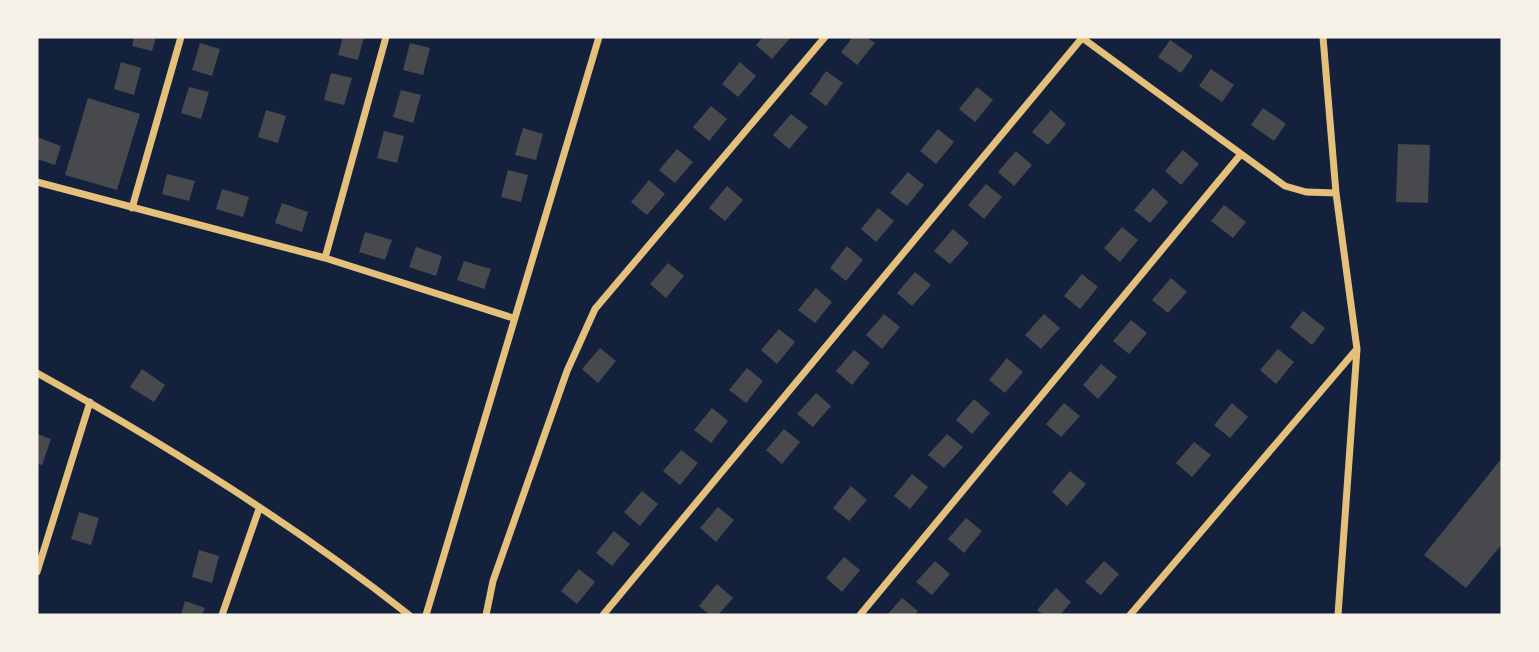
<svg xmlns="http://www.w3.org/2000/svg" width="1539" height="652" viewBox="0 0 1539 652" font-family="'Alegreya Sans',sans-serif">
<style>
.building{fill:#48494c}
.lines{fill:none;stroke-linecap:round;stroke-linejoin:round}
.minor{stroke:#e5c07b;stroke-width:7}
</style>
<rect width="100%" height="100%" fill="#14213d"/>
<!-- building -->
<path class="building" d="M134,37h22l-4,14 -20,-5z
M343,37h21l-6,23 -20,-5z
M763,37h28l-19,22 -16,-14z
M853,37h13l9,6 -18,22 -16,-13z
M1170,40l23,16 -12,17 -23,-16z
M200,43l20,6 -8,27 -20,-6z
M410,43l20,5 -7,27 -20,-5z
M121,62l20,6 -7,27 -20,-6z
M740,62l16,14 -18,21 -16,-13z
M1211,69l23,16 -12,17 -23,-16z
M826,71l17,12 -17,23 -16,-12z
M331,73l21,5 -8,27 -20,-5z
M189,87l20,5 -8,27 -20,-6z
M977,87l16,13 -18,22 -16,-13z
M401,90l20,5 -8,28 -20,-6z
M88,98l52,16 -23,76 -52,-15z
M711,106l16,13 -18,22 -16,-14z
M1263,108l23,16 -12,17 -23,-16z
M266,110l20,6 -8,27 -20,-6z
M1051,110l15,14 -18,21 -16,-13z
M791,114l17,13 -19,22 -16,-14z
M523,128l20,6 -7,26 -21,-5z
M938,129l16,13 -18,22 -16,-13z
M384,131l20,5 -7,27 -20,-5z
M37,137l24,9 -6,19 -18,-6z
M1398,144l32,1 -2,58 -32,-1z
M677,149l16,13 -18,21 -16,-13z
M1183,150l16,14 -18,21 -16,-14z
M1016,151l16,14 -18,21 -16,-14z
M508,170l20,5 -7,27 -20,-5z
M908,172l16,13 -17,21 -17,-13z
M167,174l28,7 -6,20 -27,-7z
M649,180l16,14 -18,21 -16,-13z
M986,184l16,13 -18,22 -16,-14z
M727,186l16,14 -18,21 -16,-13z
M1153,188l15,14 -18,21 -16,-13z
M222,189l27,8 -6,20 -27,-8z
M282,203l26,9 -6,20 -27,-9z
M1224,205l22,17 -13,16 -22,-17z
M878,208l16,13 -18,21 -15,-13z
M1122,227l16,13 -18,22 -16,-14z
M953,229l16,14 -19,21 -16,-13z
M365,232l27,8 -7,20 -26,-8z
M847,246l16,14 -17,21 -16,-13z
M416,247l26,9 -6,20 -27,-9z
M464,261l27,8 -7,20 -27,-9z
M668,263l16,13 -18,22 -16,-14z
M915,272l16,13 -19,21 -15,-13z
M1082,274l16,13 -18,22 -16,-13z
M1171,278l16,14 -19,21 -16,-13z
M816,288l16,14 -17,21 -17,-13z
M1303,311l22,17 -13,17 -22,-18z
M884,314l16,13 -18,22 -16,-14z
M1044,314l16,14 -19,21 -16,-14z
M1131,320l16,13 -18,21 -16,-13z
M779,329l16,13 -18,22 -16,-14z
M600,348l16,13 -18,22 -16,-14z
M1278,349l16,13 -18,22 -16,-14z
M854,350l16,13 -18,22 -16,-14z
M1007,358l16,14 -18,21 -16,-13z
M1101,364l16,13 -19,22 -15,-14z
M747,368l16,13 -17,22 -17,-13z
M142,369l23,16 -11,17 -24,-15z
M816,393l15,13 -18,21 -16,-13z
M974,399l16,14 -18,21 -16,-14z
M1064,403l16,13 -19,21 -15,-13z
M1232,403l16,14 -18,21 -16,-13z
M712,408l16,13 -17,22 -17,-13z
M784,429l16,13 -18,22 -16,-14z
M37,434l14,5 -9,26 -5,-1z
M947,434l16,13 -19,21 -16,-13z
M1194,442l17,13 -19,22 -16,-14z
M681,450l17,13 -18,22 -17,-14z
M1502,458v86l-36,44 -42,-33z
M1070,471l16,13 -19,22 -15,-14z
M912,474l16,13 -18,22 -16,-13z
M851,486l16,14 -18,21 -16,-13z
M642,491l16,13 -18,22 -16,-14z
M718,507l16,13 -18,22 -16,-14z
M79,512l20,6 -8,27 -20,-6z
M966,518l16,13 -18,22 -16,-14z
M614,531l16,13 -18,22 -16,-13z
M199,550l20,6 -7,27 -20,-6z
M844,557l16,13 -18,22 -16,-14z
M935,561l15,13 -18,21 -16,-13z
M1104,561l15,13 -18,21 -16,-13z
M579,569l16,13 -18,22 -16,-13z
M717,584l16,14 -15,17h-8l-11,-9z
M1056,588l15,14 -11,13h-16l-7,-5z
M902,598l16,13 -3,4h-28z
M185,601l20,7 -3,7h-21z"/>
<g class="lines">
<!-- minor -->
<path class="minor" d="M1081,37l204,149 21,6 30,1
M1323,37l13,156 21,156 -19,266
M37,182l288,76 188,60
M132,208l49,-171
M325,258l61,-221
M37,373c128,71 257,151 372,242
M37,572l53,-170
M222,615l37,-106
M426,615l173,-578
M486,615l7,-34 74,-210 28,-62 230,-272
M603,615l479,-577
M860,615l381,-461
M1130,615l226,-265"/>
</g>
<!-- border -->
<rect width="1539" height="652" fill="none" stroke="#f6f1e7" stroke-width="77"/>
</svg>
